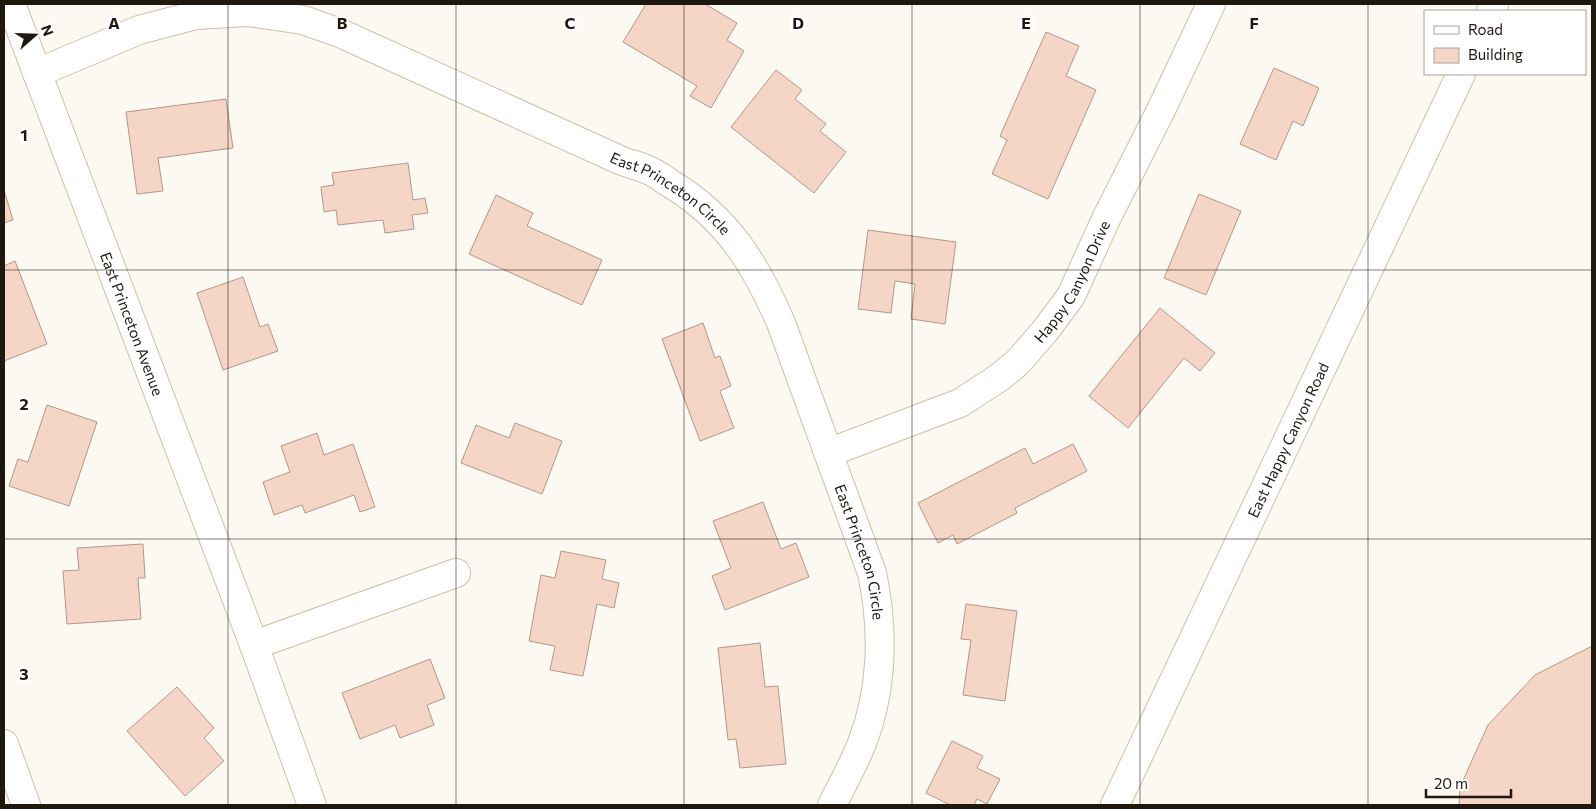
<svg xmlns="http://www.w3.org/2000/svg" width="1596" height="809" viewBox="0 0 1596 809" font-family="Commissioner,sans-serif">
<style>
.building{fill:#f4d5c6;stroke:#b49788}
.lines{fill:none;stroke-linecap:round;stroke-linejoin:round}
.minor-casing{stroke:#d1bfa5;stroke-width:30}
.tertiary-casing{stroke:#d1bfa5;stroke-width:30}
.minor{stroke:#fff;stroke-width:28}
.tertiary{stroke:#fff;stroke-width:28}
.grid{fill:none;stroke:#1f180e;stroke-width:1;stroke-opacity:0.55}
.labels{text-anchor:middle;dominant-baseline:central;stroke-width:5;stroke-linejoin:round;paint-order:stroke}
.street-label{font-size:15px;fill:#1f180e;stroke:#fff}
.grid-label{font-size:16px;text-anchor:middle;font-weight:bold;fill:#1f180e;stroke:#fff;stroke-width:5;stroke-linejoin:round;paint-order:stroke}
</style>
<rect width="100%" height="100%" fill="#fcf9f3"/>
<!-- building -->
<path class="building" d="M646,4h59l32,19 -10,17 17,11 -33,57 -21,-12 7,-10 -74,-44z
M1046,32l33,14 -13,30 30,14 -48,109 -56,-25 15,-34 -7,-4z
M1274,68l45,20 -16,38 -10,-5 -17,39 -36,-16z
M776,70l26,20 -7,9 31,25 -6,7 26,21 -32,41 -83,-66z
M226,99l7,49 -75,10 5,33 -26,3 -11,-82z
M408,163l5,37 12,-2 3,15 -16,2 2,14 -29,4 -2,-13 -45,5 -2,-15 -12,2 -3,-25 13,-2 -2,-12z
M4,190l9,30 -9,3z
M1199,194l42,17 -35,84 -42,-17z
M496,195l37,18 -6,13 75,34 -20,45 -113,-51z
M868,230l88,12 -11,82 -34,-5 4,-35 -20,-3 -4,32 -33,-4z
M15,261l32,83 -43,17v-95z
M243,277l17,50 8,-3 10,27 -55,19 -26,-77z
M1160,308l55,45 -15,18 -16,-13 -56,70 -39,-32z
M703,323l12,35 5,-2 11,30 -11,5 14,37 -34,13 -38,-102z
M47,405l50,17 -28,84 -60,-20 9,-27 10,3z
M515,423l47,18 -20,53 -81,-31 15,-38 33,13z
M317,433l7,22 29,-11 22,63 -15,5 -6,-17 -49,18 -3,-8 -28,10 -11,-33 27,-10 -9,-26z
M1073,444l14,27 -72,37 2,5 -60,31 -4,-9 -15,8 -20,-40 107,-55 8,16z
M763,502l18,47 15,-6 13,34 -84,33 -13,-34 19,-8 -18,-47z
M143,544l2,34h-7l3,41 -74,5 -4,-53 16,-1 -2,-22z
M561,551l45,9 -4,19 17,4 -5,25 -17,-4 -14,72 -33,-6 5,-24 -26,-5 12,-66 14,3z
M966,604l51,7 -12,90 -42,-6 8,-55 -10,-1z
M760,643l5,44 13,-1 8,78 -46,4 -4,-29 -8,1 -10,-92z
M1592,646v159h-133l1,-18 28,-62 47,-50z
M430,659l15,39 -18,7 7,20 -34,13 -5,-13 -35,14 -18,-46z
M177,687l37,41 -10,10 20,23 -39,35 -58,-65z
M952,741l31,15 -6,12 23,11 -13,25 -10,-5 -3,6h-24l-24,-12z"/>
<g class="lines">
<!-- minor casing -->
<g class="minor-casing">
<g id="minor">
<path id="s1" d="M11,4l243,641 58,160"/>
<path id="s2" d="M37,73l102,-43 57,-15 52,-3 55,8 37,13 282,128c8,3 18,5 26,9 8,3 15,9 23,14 56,34 84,79 110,139l91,250c12,56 11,116 -10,170 -8,21 -20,42 -30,62"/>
<path id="s3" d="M828,453l132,-50 40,-26 18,-15 27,-31 26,-35 35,-77 56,-111 49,-104"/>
<path d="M254,645l202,-72"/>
</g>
</g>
<!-- tertiary casing -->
<g class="tertiary-casing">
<g id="tertiary">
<path d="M1491,11l3,-7"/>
<path d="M4,744l22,61"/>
<path id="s4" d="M1115,805l346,-731"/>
</g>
</g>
<!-- minor -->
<use href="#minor" class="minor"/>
<!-- tertiary -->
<use href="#tertiary" class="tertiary"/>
</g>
<!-- grid -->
<path class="grid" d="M228,4v801M456,4v801M684,4v801M912,4v801M1140,4v801M1368,4v801M4,270h1588M4,539h1588"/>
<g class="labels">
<!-- street labels -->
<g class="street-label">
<text stroke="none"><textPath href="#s2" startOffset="685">East Princeton Circle</textPath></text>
<text stroke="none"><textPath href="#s3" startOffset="310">Happy Canyon Drive</textPath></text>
<text stroke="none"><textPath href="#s1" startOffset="342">East Princeton Avenue</textPath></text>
<text stroke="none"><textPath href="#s4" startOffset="404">East Happy Canyon Road</textPath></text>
<text stroke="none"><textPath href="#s2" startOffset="1104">East Princeton Circle</textPath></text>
</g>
</g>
<g class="grid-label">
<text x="114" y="29">A</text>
<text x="342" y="29">B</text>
<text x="570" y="29">C</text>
<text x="798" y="29">D</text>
<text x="1026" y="29">E</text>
<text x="1254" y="29">F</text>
<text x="24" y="141">1</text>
<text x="24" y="410">2</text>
<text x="24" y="680">3</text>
</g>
<!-- border -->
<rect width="1596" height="809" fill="none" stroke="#1f180e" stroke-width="10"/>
<!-- legend -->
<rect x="1424" y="10" width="162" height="65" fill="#ffffff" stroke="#a5a39f"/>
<rect x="1434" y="26" width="25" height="8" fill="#ffffff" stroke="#a5a39f"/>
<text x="1468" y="35" font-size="15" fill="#1f180e">Road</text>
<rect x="1434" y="48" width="25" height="15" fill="#f4d5c6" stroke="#a5a39f"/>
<text x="1468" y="60" font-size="15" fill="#1f180e">Building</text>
<!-- north arrow -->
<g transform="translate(35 35) rotate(70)" stroke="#ffffff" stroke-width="4" paint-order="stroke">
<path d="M0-4L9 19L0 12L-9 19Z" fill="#1f180e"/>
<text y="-8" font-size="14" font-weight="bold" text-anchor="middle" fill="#1f180e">N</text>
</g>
<!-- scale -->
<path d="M1426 789v8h85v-8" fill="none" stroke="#1f180e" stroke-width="2.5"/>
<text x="1434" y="789" font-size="15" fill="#1f180e" stroke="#ffffff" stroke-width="4" paint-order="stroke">20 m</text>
</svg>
